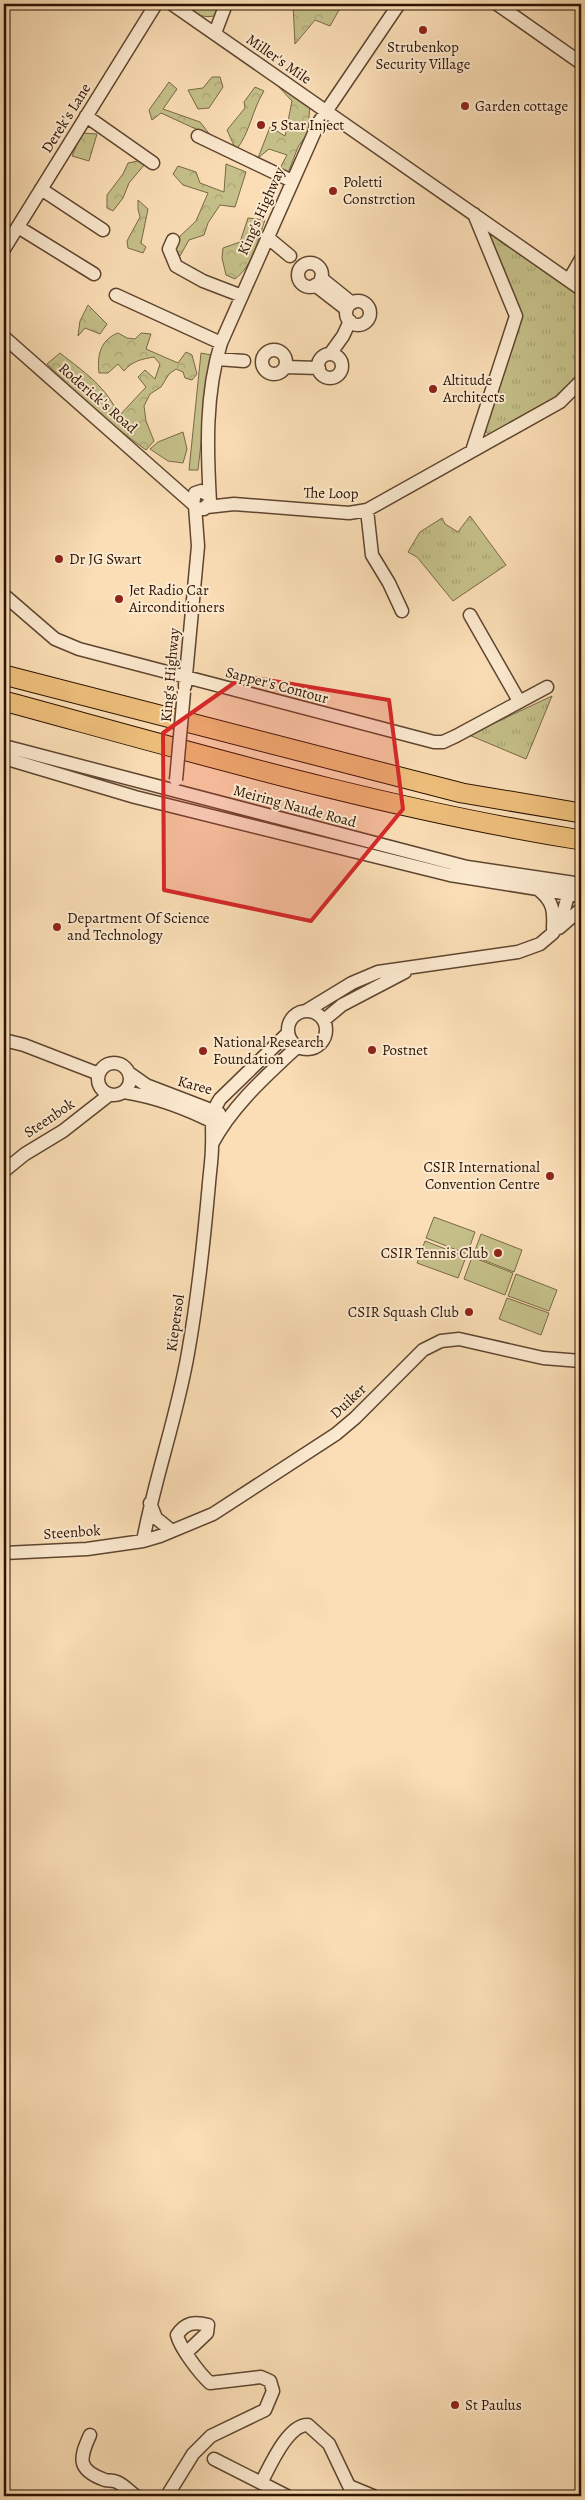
<svg xmlns="http://www.w3.org/2000/svg" width="585" height="2500" viewBox="0 0 585 2500" font-family="Alegreya,serif">
<style>
.grass{fill:#c5c089;stroke:#786946}
.forest{fill:url(#forest-crowns);stroke:#786946}
.park{fill:url(#park-tufts);stroke:#786946}
.lines{fill:none;stroke-linecap:round;stroke-linejoin:round}
.minor-casing{stroke:#5f452f;stroke-width:15}
.highway-casing{stroke:#2b1202;stroke-width:21}
.minor{stroke:#fcead0;stroke-width:12}
.highway{stroke:#eebf7b;stroke-width:19}
.minor-bridge-casing{stroke:#5f452f;stroke-width:15;stroke-linecap:butt}
.minor-bridge{stroke:#fcead0;stroke-width:12}
.marked{fill:#d62828;fill-opacity:0.2;stroke:#d62828;stroke-width:4;stroke-linejoin:round}
.poi-dot{fill:#8f2418;stroke:#fcead0;stroke-width:2}
.labels{text-anchor:middle;dominant-baseline:central;stroke-width:4;stroke-linejoin:round;paint-order:stroke}
.poi-label{font-size:15px;fill:#2b1202;stroke:#fcead0;text-anchor:start}
.street-label{font-size:15px;fill:#2b1202;stroke:#fcead0}
</style>
<defs>
<pattern id="forest-crowns" width="20" height="18" patternUnits="userSpaceOnUse" patternTransform="scale(1.25)"><rect width="20" height="18" fill="#c5c089"/><path d="M2 6a3 3 0 1 1 6 0M12 15a3 3 0 1 1 6 0" fill="none" stroke="#a9a475"/></pattern>
<pattern id="park-tufts" width="24" height="20" patternUnits="userSpaceOnUse" patternTransform="scale(1.25)"><rect width="24" height="20" fill="#c5c089"/><path d="M3 7l-1-3M5 7V3M7 7l1-3M15 17l-1-3M17 17v-4M19 17l1-3" fill="none" stroke="#a9a475"/></pattern>
</defs>
<rect width="100%" height="100%" fill="#fbdeb6"/>
<filter id="stains"><feTurbulence type="fractalNoise" baseFrequency=".004" numOctaves="4"/><feColorMatrix values="0 0 0 0 .2 0 0 0 0 .09 0 0 0 0 .02 0 0 0 .5 -.17"/></filter>
<radialGradient id="worn" r=".72"><stop offset=".6" stop-color="#630" stop-opacity="0"/><stop offset="1" stop-color="#630" stop-opacity=".3"/></radialGradient>
<!-- grass -->
<path class="grass" d="M201,353l10,2 -13,115h-9z
M183,432l4,17 -4,14 -15,-2 -18,-12 8,-7z
M434,1217l41,15 -8,22 -41,-16z
M481,1234l41,16 -8,22 -41,-16z
M425,1241l41,16 -8,21 -41,-15z
M472,1257l41,16 -8,22 -41,-16z
M516,1274l41,16 -8,21 -41,-15z
M507,1298l42,15 -8,22 -42,-16z"/>
<!-- forest -->
<path class="forest" d="M293,4h24l1,3 8,-3 13,6 -9,16 -15,-6 -20,24z
M212,77h8l3,10 -14,21 -11,1 -10,-19 15,-2z
M169,82l8,7 -14,20 37,13 11,14 -50,-23 -9,7 -3,-10z
M276,84l34,17 -2,32 -10,14 -10,26 -9,-3 8,-15 -18,-6 -11,9 12,-31 15,9 7,-35z
M255,87l9,4c-12,19 -14,42 -28,59l-9,-20 18,-22 -1,-6z
M82,133l15,1 -8,27 -17,-5z
M138,161l7,3 -16,19 -6,15 -10,13 -6,-3v-13l16,-21 5,-11z
M226,164l20,8 -11,35 -15,-2 -12,18 -4,12 -15,5 -9,16 -8,-5 4,-11 20,-19 12,-28 -25,-8 -10,-11 5,-8 18,6 4,11 24,9z
M138,200l10,9 -7,34 5,4 -3,6 -15,-5 -1,-7 13,-24 -2,-8z
M248,218l17,2c-7,19 -12,46 -30,59l-9,-4 -4,-17 1,-10 17,-6z
M88,305l19,19 -7,10 -15,-6 -7,8 2,-15z
M118,333l9,5 8,1 6,-6 10,1 -5,15 32,14 8,-11 6,3 5,19 -5,6 -7,-2 -2,-6 -7,-3 -7,5 -8,13 -11,7 -6,12 2,15 8,20 -8,9 -44,-33 -55,-53 13,-11c24,19 47,34 59,63l27,-29 -8,-10 7,-7 10,9 5,-15 -6,-7c-12,2 -22,4 -30,14l-6,-7 -10,9h-9c-2,-17 1,-33 19,-40z"/>
<!-- park -->
<path class="park" d="M181,4h39l-6,12c-14,3 -22,-5 -33,-12z
M491,234l90,61v81l-11,14 -79,46 -7,-6 35,-103 -29,-90z
M470,516l36,49 -53,36 -36,-44 -9,-5 12,-20 22,-14 3,6 13,8z
M552,696l-26,63 -57,-24z"/>
<g class="lines">
<!-- minor casing -->
<g class="minor-casing">
<path id="minor" d="M172,4l409,285
M497,4l84,59
M215,33l11,-29
M86,116l67,47
M198,136l94,45
M41,189l62,41
M18,227l76,47
M267,237l23,19
M173,240l-4,9 7,17 27,15 39,15
M4,249l152,-245
M298 275a12 12 0 1 1 24 0a12 12 0 1 1-24 0Z
M321,278l31,25
M569,280l12,-21
M315,285l31,24
M116,295l105,48
M346 313a12 12 0 1 1 24 0a12 12 0 1 1-24 0Z
M4,337l189,167
M262 362a12 12 0 1 1 24 0a12 12 0 1 1-24 0Z
M330,354l13,-18 7,-15
M318 366a12 12 0 1 1 24 0a12 12 0 1 1-24 0Z
M217,359l27,2
M285,367l34,1
M472,451l44,-135 -42,-102
M208,495l-7,-4 -6,2 -2,11 3,4 8,1 6,-7c-3,-52 -5,-108 11,-159l98,-221 80,-118
M207,507l27,-3 115,9 18,-3 193,-108 21,-21
M367,510l5,45 17,28 13,28
M4,595l51,44 24,10 355,93h9l13,-6 91,-49
M470,615l49,86
M185,686l13,-140 -3,-40
M4,746l463,121 114,17
M4,758l131,39 315,78 131,21
M539,890c14,11 15,21 14,38
M559,928l22,-19
M288 1030a19 19 0 1 1 38 0a19 19 0 1 1-38 0Z
M306,1011l46,-28 26,-11 140,-20 22,-8 13,-11 11,-23 6,-22
M324,1020l18,-15 63,-33
M4,1040l20,5 75,29
M98 1079a16 16 0 1 1 32 0a16 16 0 1 1-32 0Z
M129,1073l17,12 73,28
M124,1092c32,5 64,17 93,32
M212,1144c20,-38 54,-68 85,-97
M4,1171l21,-17 38,-23 46,-36
M150,1503l6,15 16,13
M143,1541c12,-64 34,-124 45,-188 10,-56 16,-113 21,-170 1,-12 3,-25 3,-37 1,-19 -3,-31 8,-47l68,-66
M4,1553l83,-4 56,-8 17,-5 53,-22 123,-80 19,-16 68,-68 18,-9 18,-2 84,19 38,3
M90,2435c-11,24 -13,35 15,45 4,1 8,0 12,2 7,3 13,10 19,14
M214,2459l73,37
M261,2483c9,-17 27,-59 47,-58l21,19 20,42 24,10
M167,2496l26,-42 18,-18 54,-26 8,-19 -3,-10 -9,-4 -51,6c-10,-9 -30,-35 -33,-48 8,-12 17,-14 31,-10l-1,8 -21,20"/>
</g>
<!-- highway casing -->
<g class="highway-casing">
<path id="highway" d="M4,675l458,118 119,20
M4,701c191,52 381,108 577,139"/>
</g>
<!-- minor -->
<use href="#minor" class="minor"/>
<!-- highway -->
<use href="#highway" class="highway"/>
<!-- minor-bridge casing -->
<g class="minor-bridge-casing">
<path id="minor-bridge" d="M176,780l8,-88"/>
</g>
<!-- minor-bridge -->
<use href="#minor-bridge" class="minor-bridge"/>
</g>
<!-- marked area -->
<path class="marked" d="M244,676l145,24 14,109 -92,112 -147,-31 -1,-157z"/>
<!-- markers -->
<g class="poi-dot">
<circle cx="423" cy="30" r="5"/>
<circle cx="465" cy="106" r="5"/>
<circle cx="261" cy="125" r="5"/>
<circle cx="333" cy="191" r="5"/>
<circle cx="433" cy="389" r="5"/>
<circle cx="59" cy="559" r="5"/>
<circle cx="119" cy="599" r="5"/>
<circle cx="57" cy="927" r="5"/>
<circle cx="372" cy="1050" r="5"/>
<circle cx="203" cy="1051" r="5"/>
<circle cx="550" cy="1176" r="5"/>
<circle cx="498" cy="1253" r="5"/>
<circle cx="469" cy="1312" r="5"/>
<circle cx="455" cy="2405" r="5"/>
</g>
<g class="labels">
<!-- poi labels -->
<g class="poi-label">
<text x="423" y="47" text-anchor="middle">Strubenkop<tspan x="423" dy="17">Security Village</tspan></text>
<text x="475" y="106">Garden cottage</text>
<text x="271" y="125">5 Star Inject</text>
<text x="343" y="182">Poletti<tspan x="343" dy="17">Constrction</tspan></text>
<text x="443" y="380">Altitude<tspan x="443" dy="17">Architects</tspan></text>
<text x="69" y="559">Dr JG Swart</text>
<text x="129" y="590">Jet Radio Car<tspan x="129" dy="17">Airconditioners</tspan></text>
<text x="67" y="918">Department Of Science<tspan x="67" dy="17">and Technology</tspan></text>
<text x="213" y="1042">National Research<tspan x="213" dy="17">Foundation</tspan></text>
<text x="382" y="1050">Postnet</text>
<text x="540" y="1167" text-anchor="end">CSIR International<tspan x="540" dy="17">Convention Centre</tspan></text>
<text x="488" y="1253" text-anchor="end">CSIR Tennis Club</text>
<text x="459" y="1312" text-anchor="end">CSIR Squash Club</text>
<text x="465" y="2405">St Paulus</text>
</g>
<!-- street labels -->
<g class="street-label">
<text transform="translate(279 59) rotate(35)">Miller's Mile</text>
<text transform="translate(66 118) rotate(-58)">Derek's Lane</text>
<text transform="translate(261 211) rotate(-66)">King's Highway</text>
<text transform="translate(98 398) rotate(41)">Roderick's Road</text>
<text transform="translate(331 493) rotate(1)">The Loop</text>
<text transform="translate(170 675) rotate(-85)">King's Highway</text>
<text transform="translate(277 685) rotate(15)">Sapper's Contour</text>
<text transform="translate(295 806) rotate(15)">Meiring Naude Road</text>
<text transform="translate(195 1085) rotate(15)">Karee</text>
<text transform="translate(49 1118) rotate(-34)">Steenbok</text>
<text transform="translate(175 1323) rotate(-82)">Kiepersol</text>
<text transform="translate(348 1401) rotate(-43)">Duiker</text>
<text transform="translate(72 1532) rotate(-4)">Steenbok</text>
</g>
</g>
<!-- margin -->
<rect width="585" height="2500" fill="none" stroke="#fbdeb6" stroke-width="20"/>
<rect x="5" y="5" width="575" height="2490" fill="none" stroke="#2b1202" stroke-width="2.5"/>
<rect x="10" y="10" width="565" height="2480" fill="none" stroke="#2b1202"/>
<rect width="100%" height="100%" filter="url(#stains)"/>
<rect width="100%" height="100%" fill="url(#worn)"/>
</svg>
